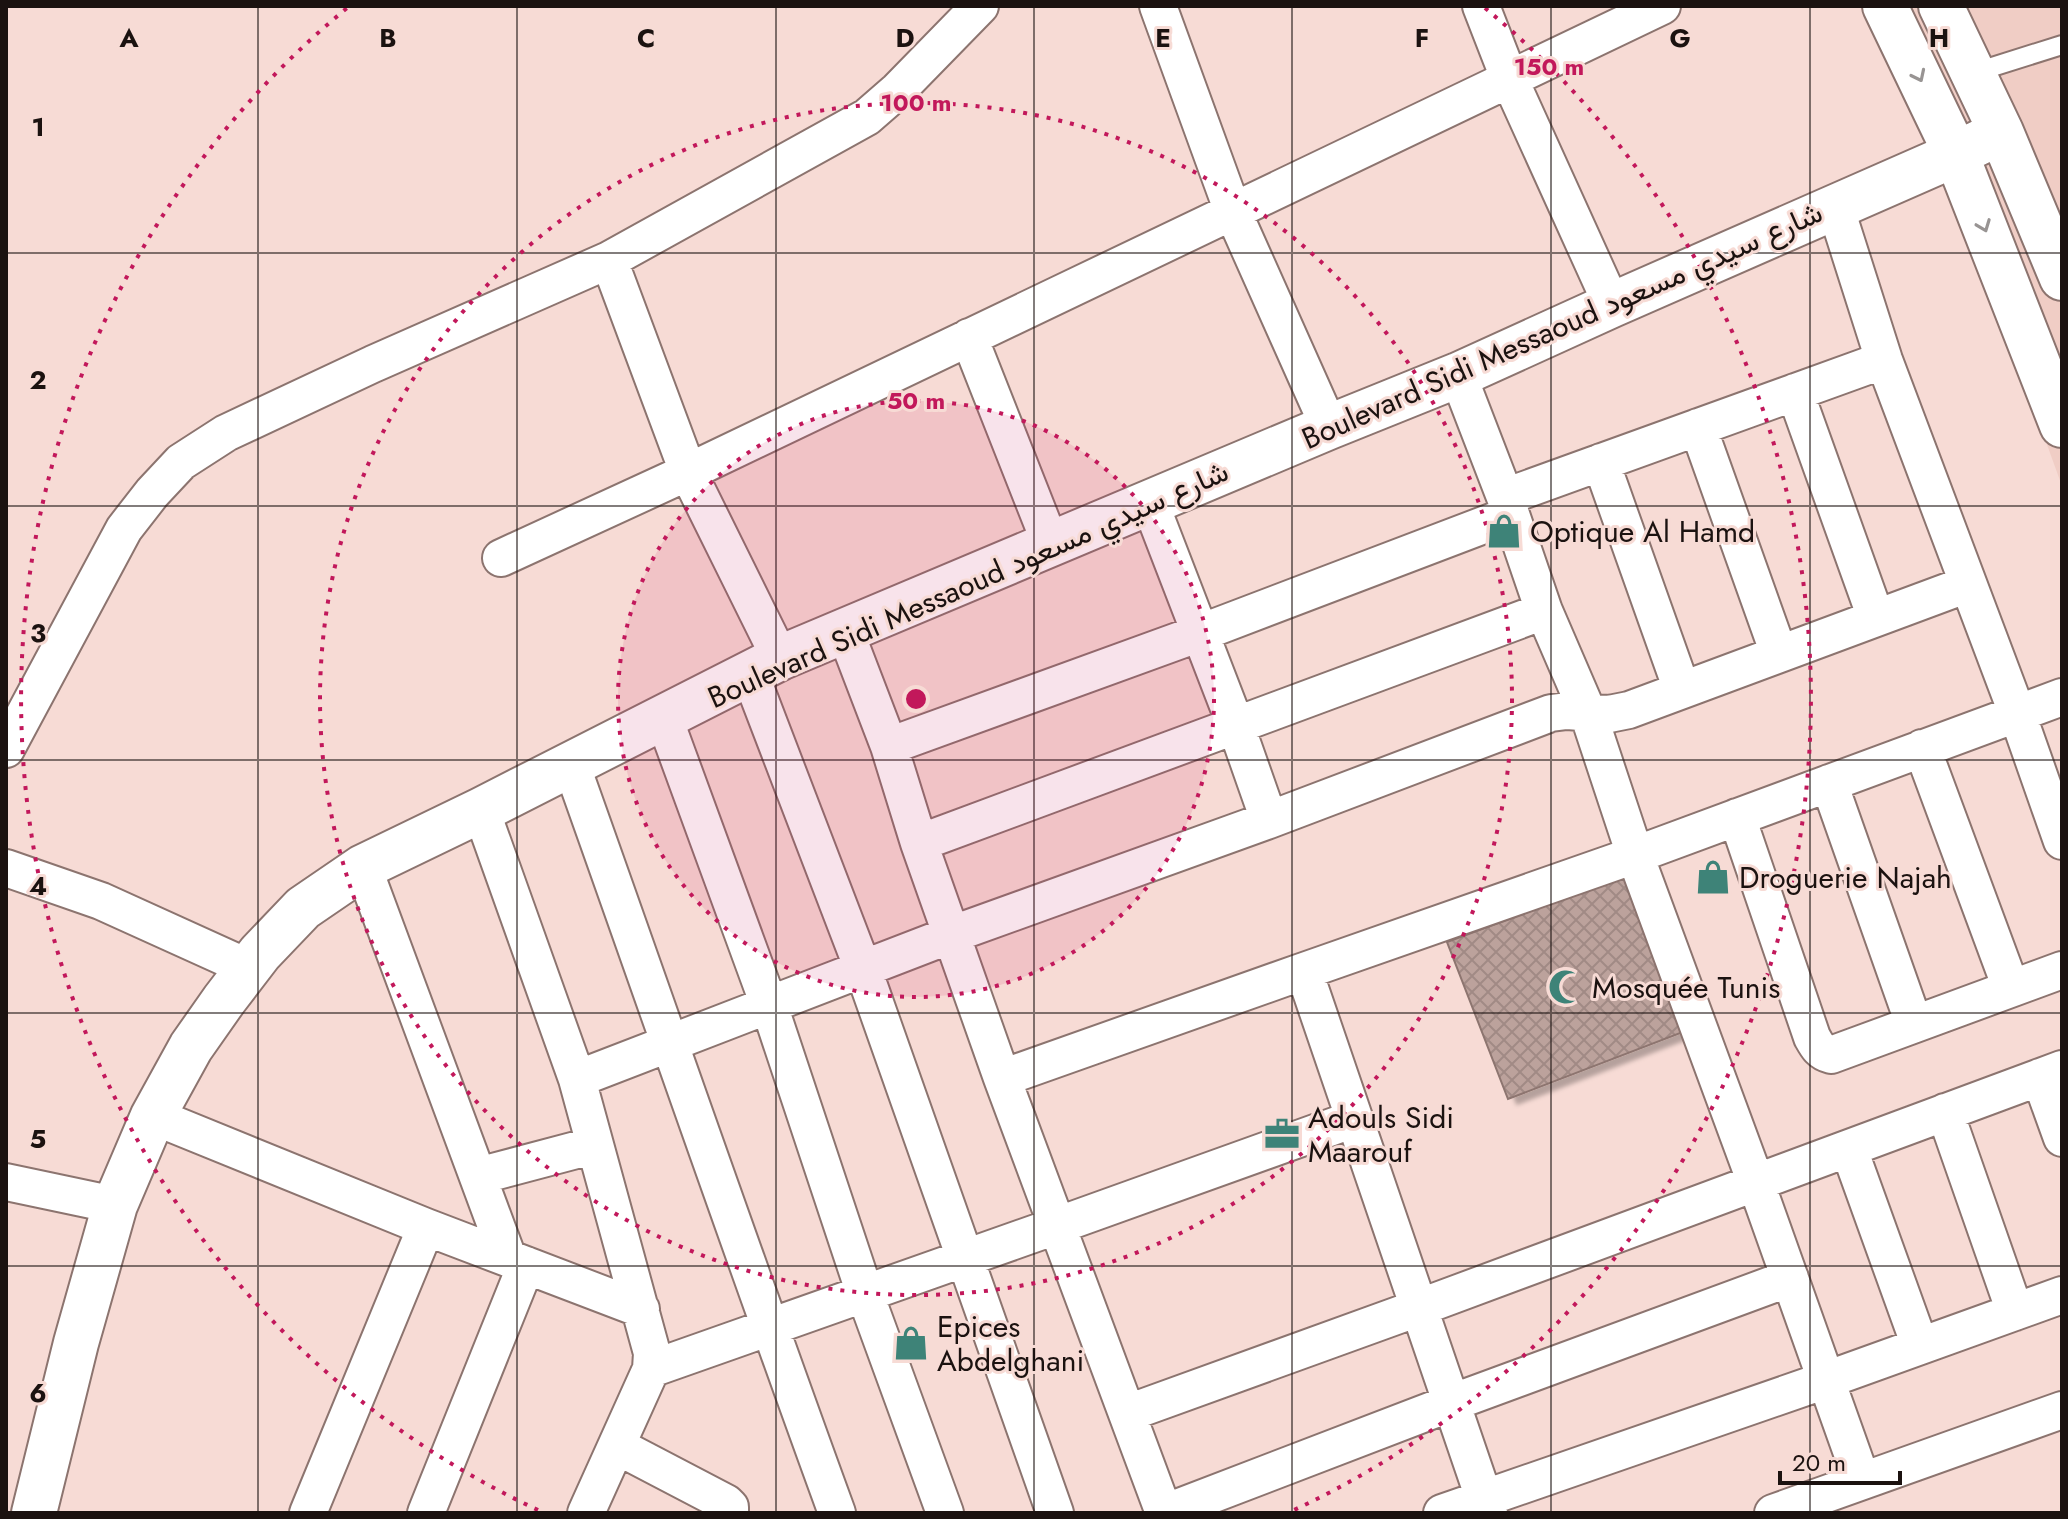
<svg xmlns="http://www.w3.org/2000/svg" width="2068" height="1519" viewBox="0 0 2068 1519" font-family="Jost,Vazirmatn,sans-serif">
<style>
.built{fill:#f0cdc5}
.building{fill:url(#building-cross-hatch);stroke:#8d756f;stroke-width:2;filter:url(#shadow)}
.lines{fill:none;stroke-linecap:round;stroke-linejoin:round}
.lane-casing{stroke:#8c746f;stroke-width:22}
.street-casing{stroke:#8c746f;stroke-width:40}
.secondary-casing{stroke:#8c746f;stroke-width:48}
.lane{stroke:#fff;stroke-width:18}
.street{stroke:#fff;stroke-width:36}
.secondary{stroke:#fff;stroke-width:44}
.oneway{stroke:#989493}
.grid{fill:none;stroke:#1b1210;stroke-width:2;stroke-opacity:0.55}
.ring{fill:none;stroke:#c2185b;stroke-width:4;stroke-dasharray:4 8}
.labels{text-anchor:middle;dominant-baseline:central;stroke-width:6;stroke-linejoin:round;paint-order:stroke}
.street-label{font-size:30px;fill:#1b1210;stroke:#f7dbd5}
.poi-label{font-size:30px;fill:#1b1210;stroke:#f7dbd5;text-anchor:start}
.grid-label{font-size:26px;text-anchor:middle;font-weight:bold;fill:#1b1210;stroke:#f7dbd5;stroke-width:6;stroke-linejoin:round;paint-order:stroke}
.centre{fill:#c2185b;stroke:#f7dbd5;stroke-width:4}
.ring-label{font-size:24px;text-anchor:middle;font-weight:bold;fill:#c2185b;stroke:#f7dbd5;stroke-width:6;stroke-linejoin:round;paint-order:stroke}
</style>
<defs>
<pattern id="building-cross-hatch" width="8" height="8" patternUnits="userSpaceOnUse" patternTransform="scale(2)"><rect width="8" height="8" fill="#bca29c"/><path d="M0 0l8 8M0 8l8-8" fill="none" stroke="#a18a85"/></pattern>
<filter id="shadow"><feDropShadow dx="9" dy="5" stdDeviation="2" flood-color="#0004"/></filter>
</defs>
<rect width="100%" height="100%" fill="#f7dbd5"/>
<!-- built -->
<path class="built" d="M1889,6h173v480l-25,-69z"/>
<!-- building -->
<path class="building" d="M1628,875l55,157 -175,67 -61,-157z"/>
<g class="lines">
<!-- lane casing -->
<g class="lane-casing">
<path id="lane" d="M1973,73l89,-28"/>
</g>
<!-- street casing -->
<g class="street-casing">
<path id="street" d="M1158,6l75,206 96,215
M1481,6l28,72 103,227
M1835,206l49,154 133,353 45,128
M609,260l79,212 92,186
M969,337l82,208
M1458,375l47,122 39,114 44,102 47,142 121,328 106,298
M1795,392l81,226
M1698,427l81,227
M1601,462l81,228
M1505,497l379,-137
M1150,503l86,223 33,94
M501,558l187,-86 974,-466
M845,631l44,115
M750,674l113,295 192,544
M664,718l105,287 96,289 80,219
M1922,748l89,240
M6,749l118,-220 28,-36 29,-31 45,-29 147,-69 236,-104 258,-143 31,-27 82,-84
M571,764c89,250 175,500 266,749
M1829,783l85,241
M481,810l96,269 75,274 -1,16 -65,144
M1737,817l75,220c5,9 8,15 19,18l231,-85
M919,843l625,-232
M363,867l145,391
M6,868l95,33 148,67
M1304,971l-302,107 -83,-235 -30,-97 311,-113 310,-118
M2040,1077l22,61
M1002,1078l162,435
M577,1079l376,-145 316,-114 282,-107 16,-2 42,3 20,-4 339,-126
M1945,1112l70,200
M153,1116l273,111 215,82
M1849,1149l71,197
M478,1176l117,-31
M6,1182l109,23
M651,1369l405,-143 298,-107
M1128,1413l290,-105 644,-239
M617,1446l109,57 4,4v6
M308,1513l118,-286
M426,1513l100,-248
M1164,1513l287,-110 339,-125
M1442,1513l384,-133 236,-85
M1489,1513l-185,-542 331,-116 427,-158
M1773,1513l289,-103"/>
</g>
<!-- secondary casing -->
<g class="secondary-casing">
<path id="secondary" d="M1885,6l71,148 106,271
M1941,6l60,126 61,146
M34,1513l42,-170 39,-138 38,-89 38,-69 33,-47 36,-47 43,-45 60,-41 118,-57 299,-152 549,-231 129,-52 154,-70 344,-151 45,-22"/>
</g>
<!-- lane -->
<use href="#lane" class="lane"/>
<!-- street -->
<use href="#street" class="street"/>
<!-- secondary -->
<use href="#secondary" class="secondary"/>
</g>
<!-- one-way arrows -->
<defs><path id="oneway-chevron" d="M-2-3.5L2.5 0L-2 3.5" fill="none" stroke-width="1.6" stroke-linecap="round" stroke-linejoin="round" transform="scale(2)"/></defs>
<g class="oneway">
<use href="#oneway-chevron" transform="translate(1919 76) rotate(64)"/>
<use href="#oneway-chevron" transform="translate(1984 226) rotate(69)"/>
</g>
<!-- grid -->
<path class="grid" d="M258,6v1507M517,6v1507M776,6v1507M1034,6v1507M1292,6v1507M1551,6v1507M1810,6v1507M6,253h2056M6,506h2056M6,760h2056M6,1013h2056M6,1266h2056"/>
<!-- distance rings -->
<circle cx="916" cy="699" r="298" fill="#c2185b" fill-opacity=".12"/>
<g class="ring">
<circle cx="916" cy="699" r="298"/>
<circle cx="916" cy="699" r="596"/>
<path d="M538 1510A895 895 0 0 1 347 8M1485 8A895 895 0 0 1 1294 1510"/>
</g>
<!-- icons -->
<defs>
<g id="shop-bare" transform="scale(2.76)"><path d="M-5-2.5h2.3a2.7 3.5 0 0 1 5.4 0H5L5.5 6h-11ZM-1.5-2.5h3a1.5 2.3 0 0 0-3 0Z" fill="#3e8378" stroke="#f7dbd5" stroke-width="2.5" paint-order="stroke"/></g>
<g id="mosque-bare" transform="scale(2.76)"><path d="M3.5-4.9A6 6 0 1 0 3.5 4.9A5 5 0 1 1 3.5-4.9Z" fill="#3e8378" stroke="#f7dbd5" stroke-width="2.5" paint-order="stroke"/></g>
<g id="office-bare" transform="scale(2.76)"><path d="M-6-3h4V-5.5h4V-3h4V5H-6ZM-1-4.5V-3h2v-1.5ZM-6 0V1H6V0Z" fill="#3e8378" stroke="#f7dbd5" stroke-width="2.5" paint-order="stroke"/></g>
</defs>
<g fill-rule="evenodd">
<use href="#shop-bare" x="1504" y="531"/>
<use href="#shop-bare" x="1713" y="877"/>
<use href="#mosque-bare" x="1566" y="987"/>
<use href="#office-bare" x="1282" y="1134"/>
<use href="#shop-bare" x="911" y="1343"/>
</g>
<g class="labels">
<!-- street labels -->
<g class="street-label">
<text transform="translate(1562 325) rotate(-24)">Boulevard Sidi Messaoud شارع سيدي مسعود</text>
<text transform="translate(968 584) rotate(-24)">Boulevard Sidi Messaoud شارع سيدي مسعود</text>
</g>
<!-- poi labels -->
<g class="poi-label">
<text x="1530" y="531">Optique Al Hamd</text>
<text x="1739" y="877">Droguerie Najah</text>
<text x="1592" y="987">Mosquée Tunis</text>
<text x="1308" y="1117">Adouls Sidi<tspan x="1308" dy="34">Maarouf</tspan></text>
<text x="937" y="1326">Epices<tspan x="937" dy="34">Abdelghani</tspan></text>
</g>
</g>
<g class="grid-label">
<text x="129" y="47">A</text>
<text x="388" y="47">B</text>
<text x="646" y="47">C</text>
<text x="905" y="47">D</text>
<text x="1163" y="47">E</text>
<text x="1422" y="47">F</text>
<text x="1680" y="47">G</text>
<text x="1939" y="47">H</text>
<text x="38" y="136">1</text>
<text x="38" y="389">2</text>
<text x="38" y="642">3</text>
<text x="38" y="895">4</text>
<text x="38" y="1148">5</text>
<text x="38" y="1402">6</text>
</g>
<circle cx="916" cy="699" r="12" class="centre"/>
<g class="ring-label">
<text x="1549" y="75">150 m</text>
<text x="916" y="111">100 m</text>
<text x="916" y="409">50 m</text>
</g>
<!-- border -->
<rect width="2068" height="1519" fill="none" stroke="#1b1210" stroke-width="16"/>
<!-- scale -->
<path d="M1780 1471v12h120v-12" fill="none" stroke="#1b1210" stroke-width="4"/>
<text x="1792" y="1471" font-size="24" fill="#1b1210" stroke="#f7dbd5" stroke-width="6" paint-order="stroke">20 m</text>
</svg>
